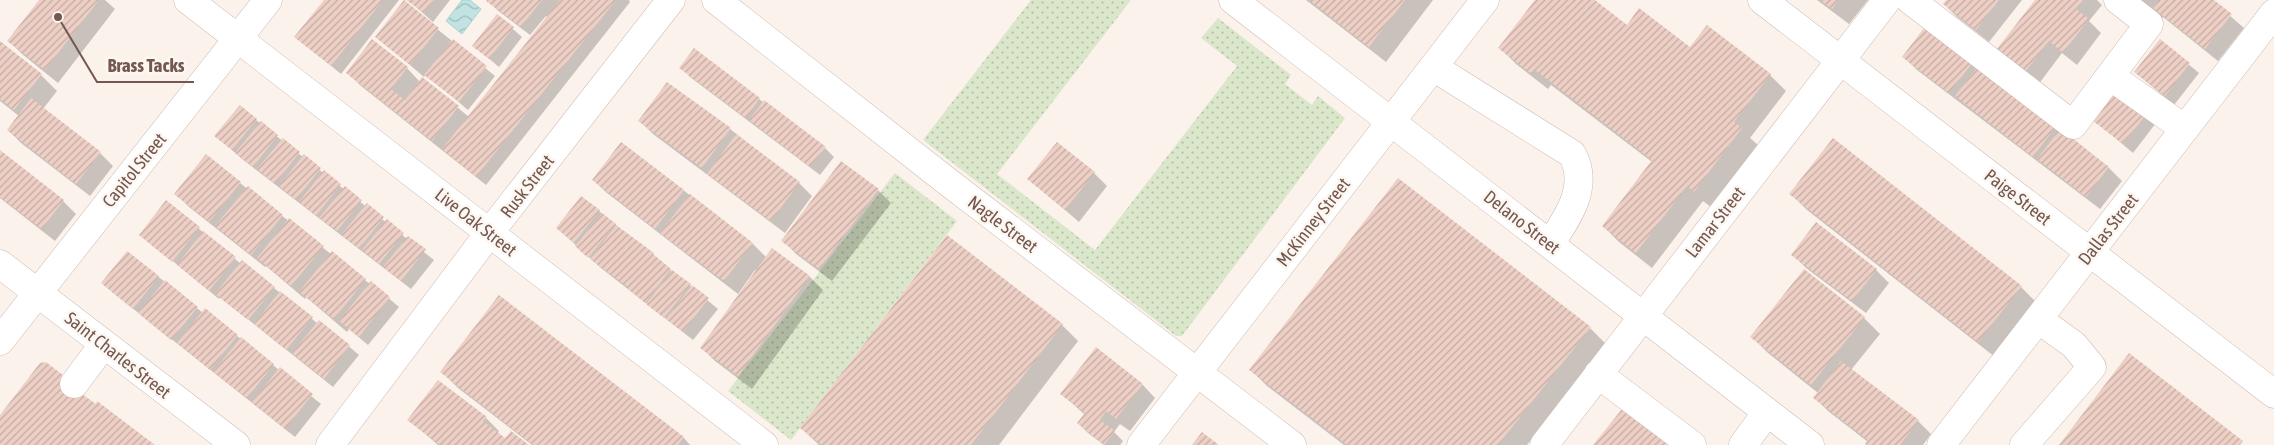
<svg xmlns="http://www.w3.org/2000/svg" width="2274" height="445" viewBox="0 0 2274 445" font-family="'Asap Condensed',sans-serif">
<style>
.grass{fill:url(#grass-dots)}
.water{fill:url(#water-waves);stroke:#a8d3d3}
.shadow{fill:#0003}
.building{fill:url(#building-hatch)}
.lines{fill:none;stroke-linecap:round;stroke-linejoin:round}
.minor-casing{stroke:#cebbb4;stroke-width:29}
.minor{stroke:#fff;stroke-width:28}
.labels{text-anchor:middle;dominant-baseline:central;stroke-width:5;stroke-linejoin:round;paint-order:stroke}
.street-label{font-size:18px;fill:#735750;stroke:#fdf7f1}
.leader{fill:none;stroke:#735750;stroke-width:2}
.callout-dot{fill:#735750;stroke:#fdf7f1;stroke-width:2}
.callout-label{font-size:19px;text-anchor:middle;font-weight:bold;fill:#735750;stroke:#fdf7f1;stroke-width:5;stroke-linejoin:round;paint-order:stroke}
</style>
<defs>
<pattern id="grass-dots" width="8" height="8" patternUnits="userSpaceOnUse" patternTransform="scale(1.25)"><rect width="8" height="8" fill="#dbe7ca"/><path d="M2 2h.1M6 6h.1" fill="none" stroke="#b6bea6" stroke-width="1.8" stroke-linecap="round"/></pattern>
<pattern id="water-waves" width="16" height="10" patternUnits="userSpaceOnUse" patternTransform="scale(1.25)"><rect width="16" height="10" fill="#c1e3e2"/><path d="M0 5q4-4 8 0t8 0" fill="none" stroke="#a1bbba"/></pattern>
<pattern id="building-hatch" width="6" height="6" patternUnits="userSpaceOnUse" patternTransform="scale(1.25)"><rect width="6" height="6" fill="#edcfc5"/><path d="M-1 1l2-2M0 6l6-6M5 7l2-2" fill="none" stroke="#c4aba2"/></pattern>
</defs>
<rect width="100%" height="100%" fill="#fbf2eb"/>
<!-- grass -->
<path class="grass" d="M1031,0h100l-134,174 98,76 142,-184 -36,-28 17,-20 73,57 -6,9 27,21 6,-9 27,22 -163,218h-6l-5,-4 -248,-192z
M895,173l62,48 -166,219 -63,-49z"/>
<!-- water -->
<path class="water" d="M462,0h8l11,9 -19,25 -16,-13z"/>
<!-- shadow -->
<path class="shadow" d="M41,0h64l10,9 -57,74 -36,-29 -13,-13z
M325,0h74l-58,74 -45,-37z
M408,0h42l-17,22z
M489,0h140l1,2 -144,183 -125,-99 -13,-13 59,-5 13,14 3,-3 46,38 79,-100 -2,-1 -16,19 -33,-25z
M1306,0h127l-47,62z
M1536,0h57l34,27 143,48 16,16 -36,47 8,7 -47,62 -8,-6 -51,67 -33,-26 -16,-16 49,-64 -101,-77 -3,4 -32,-25 -16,-16z
M1817,0h51l-19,24z
M1947,0h75l-33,42 -32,-25 -13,-13z
M2036,0h61l5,5 -13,16 12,12 -24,32 -15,-12 -24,32 -27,-22z
M2138,0h74l32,28 -26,33 -55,-44 -1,2z
M404,2l91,74 -27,34 -42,-36 -2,3 -47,-40z
M497,15l25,22 -23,30 -25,-21z
M1930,22l179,146 13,13 -22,28 -183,-139 -13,-13z
M2160,41l39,32 -25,32 -39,-33z
M0,42l41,33 16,16 -14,18 57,44 13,13 -23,30 -69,-53 -13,-13 11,-14 -19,-15z
M681,67l78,32 66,49 9,9 -14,18 -130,-98z
M2147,113l9,10 -23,30 -38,-32z
M256,120l178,140 -23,29 -169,-130 -26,-23z
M640,121l90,8 69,54 13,13 -27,37 -132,-99z
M1833,140l188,147 16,16 -42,54 -188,-147 -16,-16z
M622,143l130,100 15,15 6,-8 37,27 13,13 -71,99 -37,-28 -13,-13 55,-77 -2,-1 -17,24 -131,-101 -14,-13z
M0,151l63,50 13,13 -21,27 -55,-43z
M1094,173l13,13 -28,36 -50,-43z
M240,183l91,71 39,30 1,-1 28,24 -31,38 -19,-16 -2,3 -41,-35 -1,2 -39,-33 -1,1 -76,-60 -13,-13z
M878,190l13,13 -59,78 -36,-27 -13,-14z
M167,202l74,62 33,24 43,35 2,-2 40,34 -26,32 -113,-90 -1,2 -78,-64z
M599,211l119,98 -25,31 -92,-72 -44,-40z
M947,236l115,89 16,16 -79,104h-180l-18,-17z
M128,252l75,61 2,-3 116,94 -26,33 -183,-145z
M1793,255l83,15 13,13 -23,30 -60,-45z
M499,297l185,141 6,7h-158l-74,-57 -16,-16z
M1864,318l16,16 -29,36 67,51 13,13 -8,11h-54l-1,-3 -40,-31 -13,-13 3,-5 -50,-40 -16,-16z
M1590,328l16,16 -79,101h-183l-77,-59 -16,-16z
M1142,384l13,14 -25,33 -10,-7 -6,8 9,9 -3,4h-16l-16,-12 -10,-10 7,-8 -23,-21z
M486,418l13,13 -2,3 8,6 22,5h-89l-29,-25z"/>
<!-- building -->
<path class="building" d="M39,0h60l-54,70 -38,-29z
M324,0h59l-52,66 -37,-29z
M404,0l35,28 -29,37 -35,-28z
M406,0h28l-10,13z
M487,0h55l-21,27 -35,-26z
M560,0h56l-140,177 -34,-28z
M1309,0h96l-36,47z
M1535,0h60l32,25 12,-17 51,39 17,-22 64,49 -37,48 8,6 -48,64 -7,-6 -51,67 -34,-27 50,-66 -117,-90 -3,4 -34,-26z
M1820,0h19l-7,9z
M1946,0h53l-23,30 -33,-26z
M2035,0h48l-7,9 13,10 -26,34 -14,-12 -24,31 -29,-22z
M2159,0h55l18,14 -27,35 -52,-41z
M497,14l17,13 -25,32 -17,-13z
M1930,20l47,37 -28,36 -47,-36z
M372,39l36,28 -17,22 14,11 17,-23 37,29 -27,35 -86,-68z
M453,39l34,27 -28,36 -35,-27z
M2160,39l30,24 -25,33 -31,-24z
M0,41l42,33 -28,36 -14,-11z
M694,48l66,50 -14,20 -67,-50z
M1982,61l78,60 -27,36 -78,-61z
M667,82l64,46 -29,40 -64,-47z
M2118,89l30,23 -25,32 -30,-23z
M31,98l70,54 -25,32 -69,-54z
M764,100l62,47 -16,20 -61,-47z
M240,105l17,14 -25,31 -18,-14z
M261,121l17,14 -25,32 -18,-14z
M2060,129l49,38 -23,30 -49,-38z
M736,134l64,48 -29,39 -64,-47z
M283,138l17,14 -25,32 -18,-15z
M1833,138l189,148 -44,56 -189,-148z
M621,142l63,48 -29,39 -63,-49z
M1057,142l38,30 -30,38 -38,-31z
M0,150l64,50 -22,29 -42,-32z
M206,154l35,28 -32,40 -35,-28z
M304,154l17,14 -25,32 -17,-14z
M841,161l38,28 -60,80 -38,-28z
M324,170l17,14 -25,32 -17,-14z
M1398,178l193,149 -93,118h-151l-98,-75z
M248,186l35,29 -32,40 -36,-29z
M345,186l17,14 -25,31 -18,-13z
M690,194l63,49 -29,38 -64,-48z
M581,196l19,14 -26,33 -18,-15z
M166,200l34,27 -28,35 -33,-27z
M367,203l17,14 -25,32 -18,-14z
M602,213l14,11 -28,34 -13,-12z
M289,218l35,28 -33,40 -34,-28z
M387,219l17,14 -25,31 -17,-14z
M1816,222l61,47 -25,32 -61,-46z
M616,225l38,28 -1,1 18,15 -26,34 -18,-15 1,-1 -38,-28z
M203,231l33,26 -27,34 -32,-26z
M947,235l116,89 -92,121h-149l-22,-17z
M408,236l18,13 -25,32 -18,-14z
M772,248l38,28 -72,100 -38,-28z
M127,251l32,25 -26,33 -32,-26z
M332,251l34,28 -32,40 -35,-27z
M242,260l33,27 -27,33 -33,-26z
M1804,269l61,48 -54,68 -61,-48z
M672,270l19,14 -27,34 -18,-14z
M165,280l33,27 -27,33 -33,-27z
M371,281l19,16 -31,40 -20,-16z
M692,285l17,13 -26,34 -17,-13z
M280,291l33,26 -27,33 -32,-26z
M499,295l185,142 -6,8h-145l-93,-73z
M205,308l33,27 -28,35 -33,-27z
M319,320l31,25 -26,34 -32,-26z
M241,337l33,27 -27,34 -34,-26z
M1096,347l47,37 -27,35 -10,-8 -6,9 15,11 -11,14 -27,-22 8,-10 -25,-19z
M2129,353l114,88 -3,4h-181z
M1841,361l78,59 -19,25h-33l-2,-1 3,-4 -55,-42z
M46,362l35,27 -2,3 17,12 1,-3 58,44h-155v-30l40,-52z
M280,367l33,27 -28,35 -33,-27z
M438,380l49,37 -4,4 22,17 6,-7 18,14h-89l-33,-25z
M1622,409l46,36h-75z
M1202,432l17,13h-27z"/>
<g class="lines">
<!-- minor casing -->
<g class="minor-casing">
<path id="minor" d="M188,0l576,445
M716,0l232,182 344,263
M1233,0l577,445
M1762,0l512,394
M1910,0l163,125 76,-101 -31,-24
M1433,67l139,87c18,32 -4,63 -22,90
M2110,76l75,53
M0,264l236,181
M0,341l268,-341
M1598,374l94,71
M74,384l30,-40
M330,445l160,-213 181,-232
M1141,445l344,-445
M1544,445l343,-445
M1743,445l24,-33
M1941,445l333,-432
M2024,445l68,-78 -18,-22 -36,-26"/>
</g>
<!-- minor -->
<use href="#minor" class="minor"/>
</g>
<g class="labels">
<!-- street labels -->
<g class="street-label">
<text transform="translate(134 170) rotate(-51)">Capitol Street</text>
<text transform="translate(527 186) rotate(-52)">Rusk Street</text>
<text transform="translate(2018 197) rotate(38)">Paige Street</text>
<text transform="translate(476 222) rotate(38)">Live Oak Street</text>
<text transform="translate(1313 222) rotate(-52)">McKinney Street</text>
<text transform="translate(1522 222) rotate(38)">Delano Street</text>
<text transform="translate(1715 222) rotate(-52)">Lamar Street</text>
<text transform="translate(1003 224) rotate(37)">Nagle Street</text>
<text transform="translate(2108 229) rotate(-52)">Dallas Street</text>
<text transform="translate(118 355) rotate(38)">Saint Charles Street</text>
</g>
</g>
<!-- callouts -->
<path class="leader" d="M58 17L97 82H194"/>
<circle class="callout-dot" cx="58" cy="17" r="5"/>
<g class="callout-label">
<text x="146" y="72">Brass Tacks</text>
</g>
</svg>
